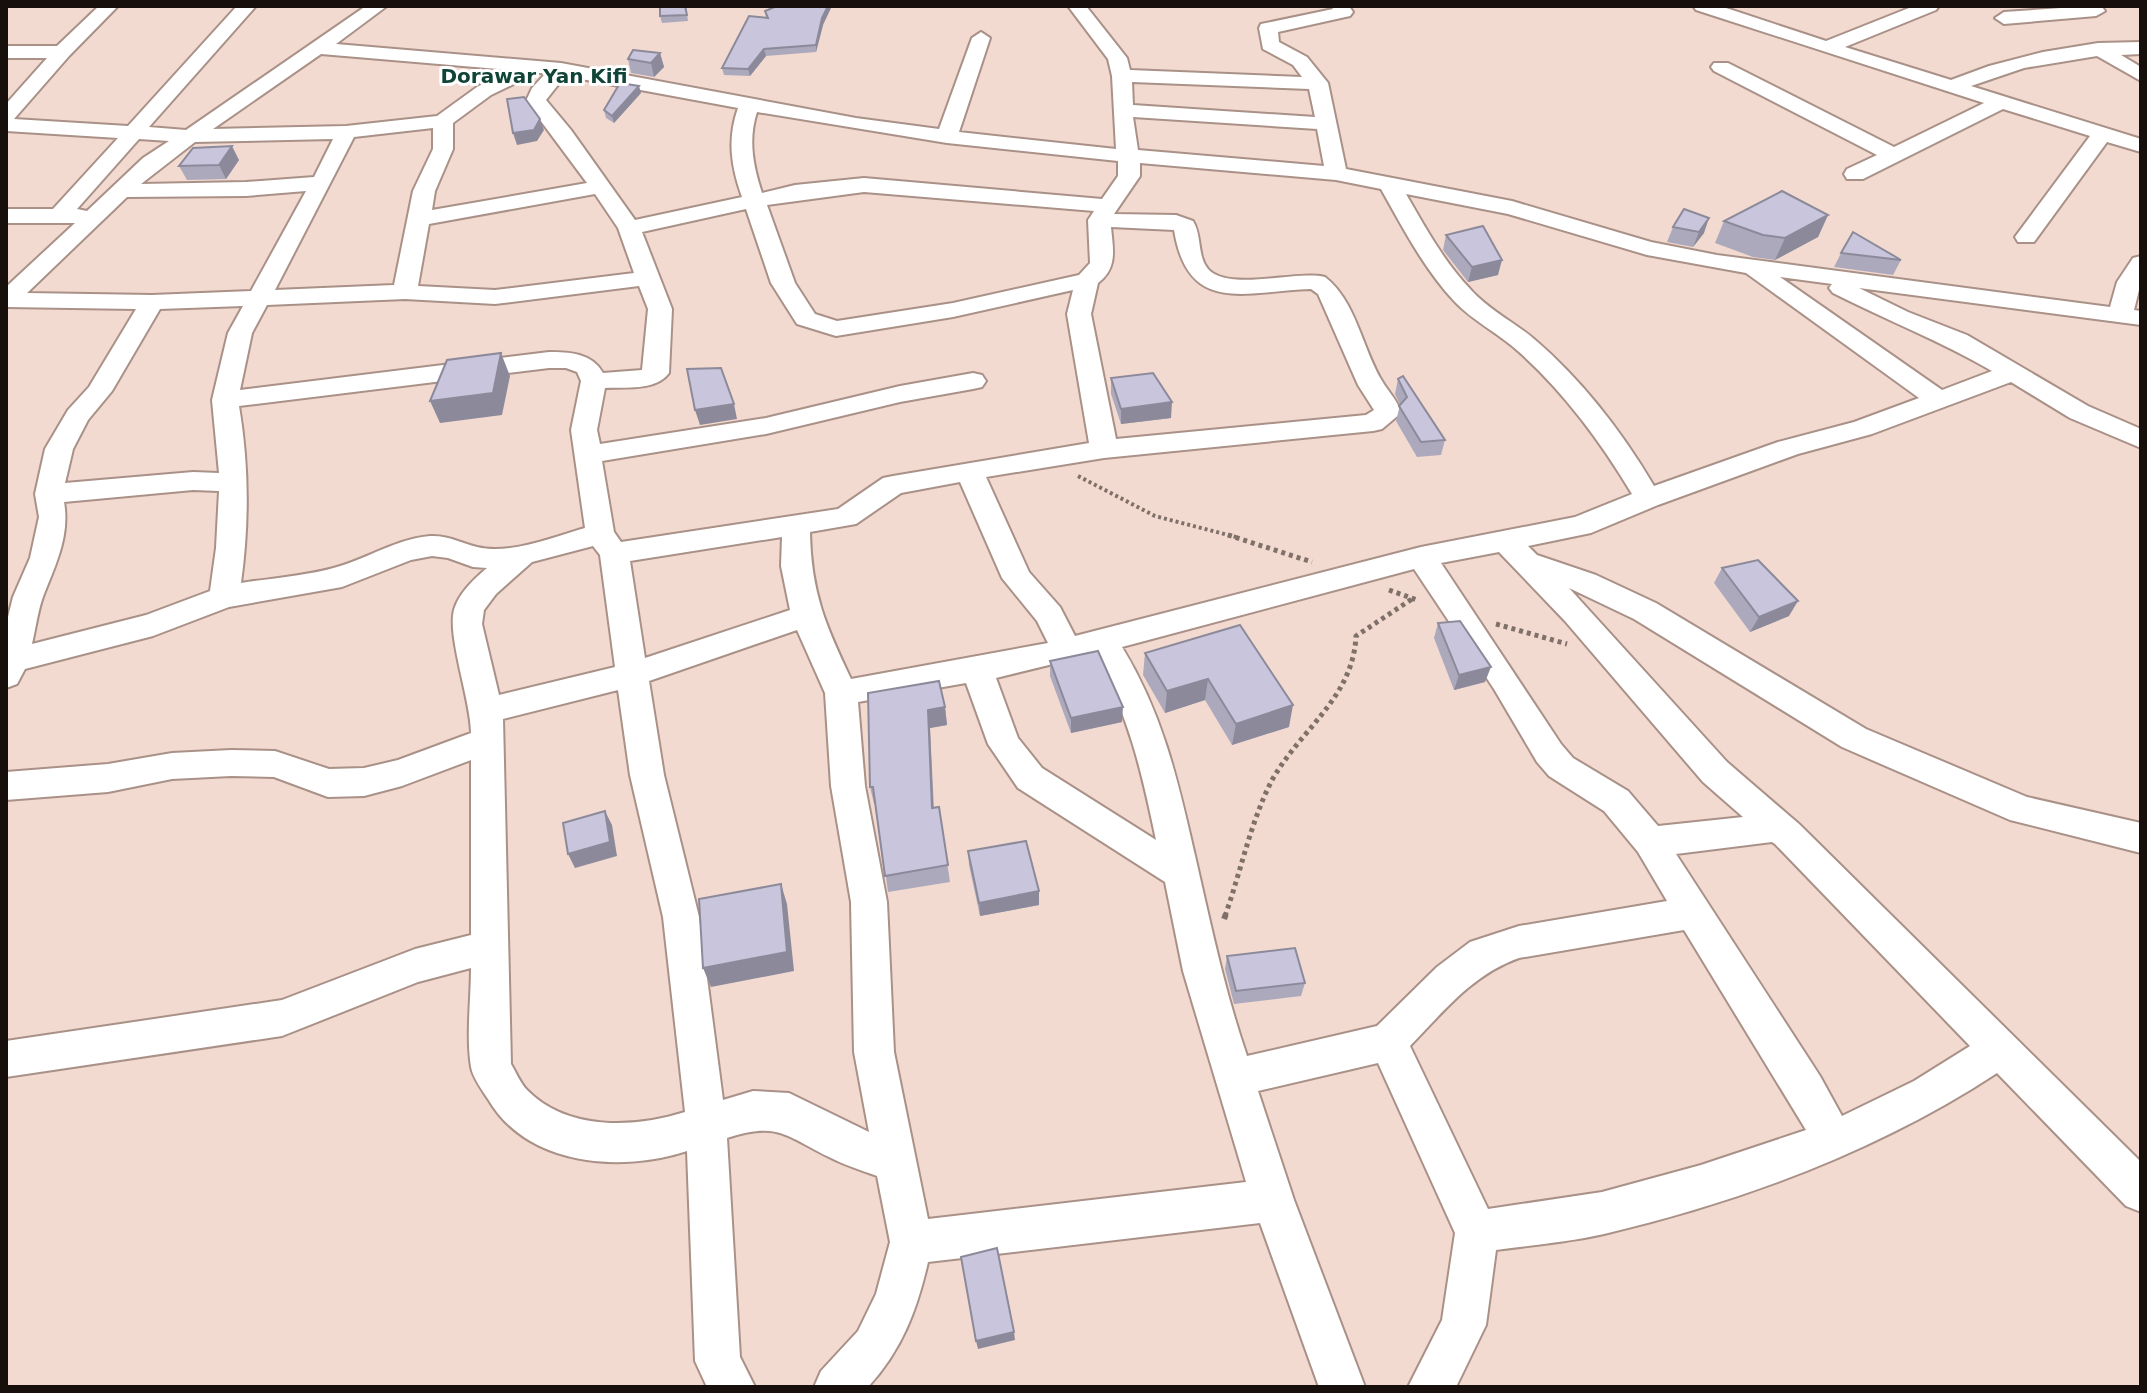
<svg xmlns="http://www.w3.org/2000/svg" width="2147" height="1393" viewBox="0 0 2147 1393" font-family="'DejaVu Sans',sans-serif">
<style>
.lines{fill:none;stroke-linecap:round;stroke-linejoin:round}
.street-casing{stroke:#a99188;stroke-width:4}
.path-far2{stroke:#80706a;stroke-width:4;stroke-dasharray:3 3;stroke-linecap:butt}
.path-far1{stroke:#80706a;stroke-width:5;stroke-dasharray:4 4;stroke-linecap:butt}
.path{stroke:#80706a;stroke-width:6;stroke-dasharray:5 5;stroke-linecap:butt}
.street{fill:#fff;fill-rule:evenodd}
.wall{fill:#aca9bd}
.shaded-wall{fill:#8c8a9a}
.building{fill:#c8c5dc;stroke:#8c8a9a;stroke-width:2}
.labels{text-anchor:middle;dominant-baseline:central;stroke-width:6;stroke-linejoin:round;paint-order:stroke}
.far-quarter-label{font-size:20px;font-weight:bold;fill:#104436;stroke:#fff}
</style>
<rect width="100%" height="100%" fill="#f3dad0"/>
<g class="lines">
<!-- street casing -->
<g class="street-casing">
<path id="street" d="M99,6h19l-49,50 -55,63 114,7 109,-120h19l-107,121 37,3 180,-124h21l-51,38 225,19 295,55 83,11 33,-91 9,-6 9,6 -31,94 157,17 -4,-73 -4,-17 -40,-53h18l41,52 3,12 172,7 -9,-12 -30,-16 -4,-21 2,-4 72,-15 -2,-3h18l4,6 -3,4 -72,16 1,10 28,15 21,26 18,86 166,32 139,41 66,13 393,52 7,-25 16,-24 8,-2v26l-7,28 7,1v14l-282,-37 49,24 59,23 121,71 53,23v19l-71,-30 -59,-36 -139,52 -74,20 -140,51 -67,28 -63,13 9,9 59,20 60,28 210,126 161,68 114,26v30l-131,-33 -168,-73 -208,-128 -65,-31 158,174 72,62 342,338v50l-15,-6 -129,-133c-119,78 -254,128 -393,161 -35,8 -72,11 -108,16l-10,75 -30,62h-48l34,-67 13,-87 -77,-170 -120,28 36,109 71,187h-46l-59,-164 -332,39c-11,48 -26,88 -60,125h-54l7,-16 37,-40 18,-37 14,-52 -13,-66c-16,-6 -33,-11 -48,-19 -43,-21 -51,-36 -102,-19l13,219 15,30h-48l-12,-26 -8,-210c-67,22 -160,15 -199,-52 -6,-9 -15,-21 -17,-32 -5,-31 0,-68 0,-99l-53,14 -136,54 -276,41v-36l276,-41 133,-51 56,-14v-175l-69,26 -38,10 -36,1 -54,-20 -43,-1 -59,3 -64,13 -102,8v-28l102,-8 64,-11 59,-3 44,1 54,18 35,-1 34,-8 73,-27c0,-33 -26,-102 -16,-126 5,-15 20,-29 32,-39l-14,-1 -25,-9 -16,-2 -21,4 -69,27 -113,20 -76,29 -128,33 -8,15 -11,4v-63l7,-28 17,-39 9,-41 -4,-23 10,-45 23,-39 21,-23 47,-78 -130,-2v-20l69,-64h-69v-14h47l65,-71 -112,-7v-27l41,-46h-41v-12h51zM321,54l189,16 -33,17 -40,29 -91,10 -133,3zM536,73h10l-14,15 -6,13 61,82 -155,27 3,-19 18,-42v-26l38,-28zM565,76l173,32c-11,31 -7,58 4,89l-107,23 -64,-90 -25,-30zM1132,82l177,7 6,28 -182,-12zM757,112l190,31 171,18v15l-16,23 -238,-21 -69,7 -33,8c-9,-27 -14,-54 -5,-81zM1133,117l184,12 7,37 -186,-16zM433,128v21l-20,42 -19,94 -119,5 79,-153zM139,139l30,2 -26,17 -56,53 -10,-2zM333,139l-19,38 -68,5 -105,2 54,-42zM1140,163l196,17 45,9c22,39 43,80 74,113 18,19 43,31 63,49 45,40 83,91 114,143l-57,23 -154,30 -346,89 -15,-29 -31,-35 -43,-95 118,-19 269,-27 9,-2 19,-16c-4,-14 -12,-20 -19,-32 -20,-33 -26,-80 -57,-104 -29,-7 -96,15 -117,-8 -11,-13 -6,-34 -15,-48l-17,-6 -62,-1 26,-38zM306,191l-55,100 -99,4 -125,-2 100,-96 119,-1zM864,192l230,19 -6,9 2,43 -11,12 -126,28 -116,18 -22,-7 -20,-31 -28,-78zM595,194l23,34 16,45 -139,17 -77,-4 11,-62zM1406,194l102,20 139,41 99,18 173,125 -65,24 -76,20 -124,44c-32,-54 -72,-106 -120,-147 -20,-17 -45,-29 -63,-49 -27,-28 -46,-63 -65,-96zM746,209l25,74 26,41 39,12 117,-19 120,-27 -6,24 22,129 -196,33 -10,2 -45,31 -217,33 -7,-10 -12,-71 164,-27 134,-32 73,-13 9,-2 4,-6 -4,-6 -9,-2 -73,13 -134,32 -166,26 -3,-14 8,-42c20,-1 51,3 64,-15l3,-64 -30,-77zM1111,227l63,3c14,86 71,61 137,59l7,5 40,91 16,25 -8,5 -250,24 -25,-125 7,-31c20,-15 15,-34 13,-56zM1780,277l52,7 -3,4 4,5c53,27 108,48 159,78l-50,19zM639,286l9,23 -6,61 -39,3c-11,-20 -34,-21 -54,-21l-309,38 12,-57 15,-28 138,-6 90,5zM243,306l-15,27 -16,67 7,73 -26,-1 -128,11 8,-34 15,-29 24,-29 48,-82zM549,368h17l11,4 4,9 -10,49 14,98c-32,9 -74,27 -108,19 -16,-4 -29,-12 -47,-11 -34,3 -61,22 -93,31 -30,9 -65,11 -96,16 8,-58 8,-118 -2,-177zM960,482l42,96 35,43 11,22 -197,36c-25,-53 -40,-86 -41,-147l46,-8 45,-31zM193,490l26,1 -3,57 -6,43 -64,24 -114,29c4,-17 6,-35 12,-50 12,-30 26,-59 20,-92zM782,537l-1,29 9,44 -145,48 -15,-97zM593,546l7,9 15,112 -116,28 -17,-71 2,-14 12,-16 36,-32zM1499,552l66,69 138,161 40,35 -85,9 -30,-35 -55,-33 -12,-14 -120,-181zM1414,569l80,120 43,73 12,14 55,35 34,41 29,49 -148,25 -49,16 -33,25 -60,59 -130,30c-22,-64 -36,-130 -51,-196 -18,-78 -32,-144 -74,-213zM797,630l28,63 6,93 20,116 3,150 15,80 -80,-39 -36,-2 -30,9 -24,-183 -35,-142 -15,-94zM1094,654c35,60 48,119 62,186l-114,-72 -24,-30 -22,-60zM966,683l22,61 30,44 147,94 18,89 63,211 -318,37 -34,-167 -7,-150 -22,-116 -7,-84zM618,690l12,85 33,142 22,195c-50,16 -118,19 -158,-22 -7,-7 -11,-18 -16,-26l-8,-345zM1772,842l3,2 195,202 -56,35 -72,35 -22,-40 -144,-222zM1684,930l122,200 -105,35 -99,27 -114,17 -78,-163c33,-34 63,-72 109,-88z
M1693,6h27l106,35 88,-35h25l-3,4 -91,37 106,33 38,-14 54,-14 55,-9 43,-1v12l-20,1 20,12v14l-44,-25 -73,12 -53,18 170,53v13l-34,-10 -73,100h-16l-3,-5 75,-101 -87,-27 -140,70h-16l-3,-5 3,-5 30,-14 -163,-84 -3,-4 3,-4h14l166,84 90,-44 -288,-93z
M2090,6l12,1 3,4 -9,5 -92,8 -9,-6 9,-6z"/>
</g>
<!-- path-far2 -->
<path class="path-far2" d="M1078,476l77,40 81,21"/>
<!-- path-far1 -->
<path class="path-far1" d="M1228,535l84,27
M1389,590l28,10
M1496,624l71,20
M1225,916c16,-45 25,-92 46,-134 28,-52 82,-83 85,-146l56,-37"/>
<!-- path -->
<path class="path" d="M1224,919l2,-5"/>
<!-- street -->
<use href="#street" class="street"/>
</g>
<!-- wall -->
<path class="wall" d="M686,6l2,15 -26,2 -2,-7z
M765,11l58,14 -7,27 -50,4 -16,20 -26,-1 -2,-7 44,-51z
M660,53l4,14 -10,10 -23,-4 -3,-14z
M641,93l-27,30 -8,-5 -2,-8z
M239,160l-13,19 -39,1 -8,-14z
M1828,215l-10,22 -43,23 -22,-3 -38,-14 9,-22z
M1673,227l31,6 -11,14 -26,-5z
M1446,235l52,40 -30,7 -25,-32z
M1841,253l60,7 -8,15 -59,-8z
M1111,378l60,40 -50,6 -10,-30z
M1398,379l47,61 -4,15 -24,2 -21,-36 4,-16 -5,-11z
M1722,568l67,48 -39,16 -36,-49z
M1438,623l47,59 -31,8 -20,-52z
M1240,625l49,102 -57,18 -27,-45 -40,13 -22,-38 2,-22z
M1050,661l72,61 -51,11 -21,-57z
M945,707l2,18 -17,3 4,80 5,-1 11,75 -62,10 -12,-88h-2l-4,-17z
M968,851l71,54 -59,11 -11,-51z
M1227,956l78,27 -4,13 -67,8 -9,-35z"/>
<!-- shaded-wall -->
<path class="shaded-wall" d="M828,6h4l-9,19 -7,27v-7l6,-27z
M764,49l2,7 -16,20 -2,-7z
M660,53l4,14 -10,10 -3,-14z
M639,86l2,7 -27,30 -2,-7z
M540,119l4,11 -7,11 -20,4 -4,-12z
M232,146l7,14 -13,19 -7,-14z
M1828,215l-10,22 -43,23 10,-22z
M1709,218l-5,15 -11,14 6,-15z
M1502,260l-4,15 -30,7 4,-15z
M501,353l9,23 -8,39 -62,8 -10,-22z
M1172,402l-1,16 -50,6v-15z
M734,404l3,15 -37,6 -5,-15z
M1798,601l-9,15 -39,16 9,-15z
M1491,667l-6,15 -31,8 5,-15z
M1208,679l-3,21 -40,13 2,-22z
M1293,705l-4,22 -57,18 4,-21z
M945,707l2,18 -17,3 4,97 -2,-17 -4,-98z
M1123,707l-1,15 -51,11v-15z
M605,811l7,14 5,31 -42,12 -7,-14z
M781,884l6,20 7,67 -83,16 -8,-19z
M1039,891v14l-59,11 -1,-13z
M1014,1332l1,8 -37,9 -2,-8z"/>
<!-- building -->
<path class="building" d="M660,6h25l2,9 -27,1z
M777,6h51l-6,12 -6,27 -52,4 -16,20 -26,-1 27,-52 19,2 -3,-7z
M633,50l27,3 -9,10 -23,-4z
M620,83l19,3 -27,30 -8,-6z
M524,97l16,22 -6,11 -21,3 -6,-34z
M232,146l-13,19 -40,1 14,-18z
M1782,191l46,24 -43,23 -22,-3 -39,-14z
M1684,209l25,9 -10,14 -26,-5z
M1483,226l19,34 -30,7 -26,-32z
M1853,232l48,28 -60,-7z
M501,353l-8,40 -63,8 17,-41z
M721,368l13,36 -39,6 -8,-41z
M1153,373l19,29 -51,7 -10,-31z
M1403,376l42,64 -24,2 -22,-36 8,-9 -9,-18z
M1758,560l40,41 -39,16 -37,-49z
M1460,621l31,46 -32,8 -21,-52z
M1240,625l53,80 -57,19 -28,-45 -41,12 -22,-38z
M1098,651l25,56 -52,11 -21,-57z
M939,681l6,26 -17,3 4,98 7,-1 9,58 -63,11 -12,-89h-3l-2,-94z
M605,811l5,31 -42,12 -5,-31z
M1026,841l13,50 -60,12 -11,-52z
M781,884l6,68 -84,16 -4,-69z
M1295,948l10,35 -69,8 -9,-35z
M997,1248l17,84 -38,9 -15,-84z"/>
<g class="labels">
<!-- far-quarter labels -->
<g class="far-quarter-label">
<text x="534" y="76">Dorawar Yan Kifi</text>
</g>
</g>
<!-- border -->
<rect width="2147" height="1393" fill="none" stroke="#170f0c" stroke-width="16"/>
</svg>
